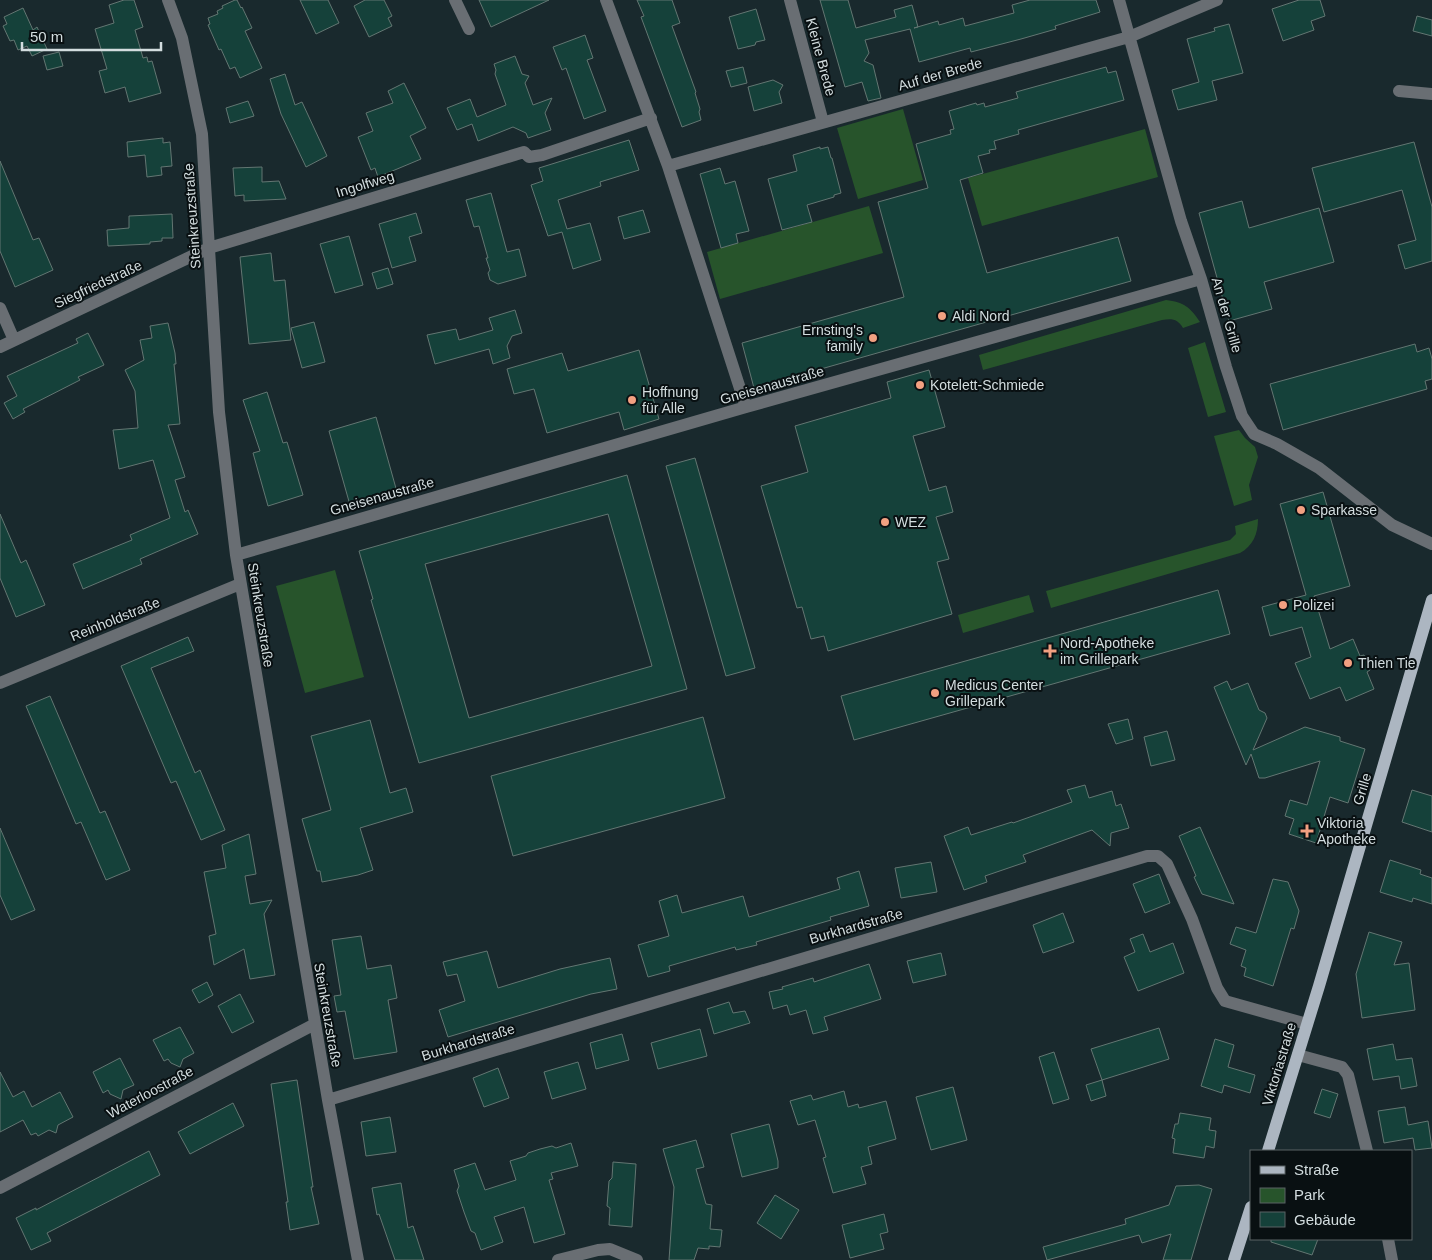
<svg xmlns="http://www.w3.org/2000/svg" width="1432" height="1260" viewBox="0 0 1432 1260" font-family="Helvetica,sans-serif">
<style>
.green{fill:#27542b}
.building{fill:#15413a;stroke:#637672;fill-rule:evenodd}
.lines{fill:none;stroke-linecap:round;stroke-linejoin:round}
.minor{stroke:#696e73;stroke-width:12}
.major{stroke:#acb6c1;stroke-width:12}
.poi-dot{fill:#f2a081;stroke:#091012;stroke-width:2}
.labels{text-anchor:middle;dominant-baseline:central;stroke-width:4;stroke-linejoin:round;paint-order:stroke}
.street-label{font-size:14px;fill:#d3dddf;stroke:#091012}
.poi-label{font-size:14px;fill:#d3dddf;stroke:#091012;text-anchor:start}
</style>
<rect width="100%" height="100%" fill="#19292d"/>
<!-- green -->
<path class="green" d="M903,109l20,71 -65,19 -21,-71z
M1145,129l13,48 -176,49 -14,-48z
M869,206l14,47 -163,46 -13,-47z
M1166,300c18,2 24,7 34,22l-17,6c-5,-9 -11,-10 -21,-8l-179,50 -4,-15z
M1205,342l21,70 -18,5 -20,-69z
M1239,430l6,8 10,9 3,10 -9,28 3,15 -18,6 -20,-70z
M1258,519c0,15 -5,27 -18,34l-189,55 -5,-17 184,-51 6,-6 -1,-8z
M335,570l29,107 -59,16 -29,-107z
M1029,595l5,17 -71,21 -5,-18z"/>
<!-- building -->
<path class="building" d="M124,0h10l9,27 -8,3 8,28 4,-1 1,5 4,-1 9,32 -32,9 -4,-15 -20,6 -6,-22 8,-2 -12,-40 19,-6 -5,-18z
M235,0h2l4,8 1,-1 10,21 -7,3 17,37 -22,10 -5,-11 -5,2 -9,-20 -2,1 -11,-25 2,-1 -2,-6 10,-4 -1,-3 6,-3 -1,-2z
M300,0h28l11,23 -23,11z
M365,0h19l8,16 -4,2 4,8 -23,11 -15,-31z
M479,0h70l-58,27z
M637,0h35l8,23 -8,3 24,66 -1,1 5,16 -1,3 2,8 -19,7 -41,-110 3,-1z
M820,0h28l8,28 40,-11 -2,-7 18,-5 6,22 -4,1 24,-7 1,4 24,-7 2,8 49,-13 -2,-8 18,-5h66l4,12 -45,14 1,3 -35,10 -50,13 -1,-4 -51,14 -9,-33 -45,11 4,13 -5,8 9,4 8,33 -13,3 -6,-19 -17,5z
M1299,0h21l5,16 -14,5 3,9 -31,11 -11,-32z
M23,8l10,22 4,-3 10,22 -15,7 -5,-10 -9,4 -4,-10 -4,1 -7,-15 4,-2 -3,-7z
M756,9l9,31 -9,2 -1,3 -17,4 -9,-32z
M1417,16l15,4v16l-19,-5z
M1229,24l14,49 -31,8 5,19 -39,10 -6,-20 27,-8 -12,-43 28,-8 -1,-3z
M585,35l8,23 -6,2 19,51 -22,8 -18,-51 -4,2 -9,-23z
M59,52l4,14 -16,4 -4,-14z
M515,56l7,18 7,2 -4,7 8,22 19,-7 -7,15 6,17 -23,8 -2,-5 -13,-6 -35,14 -6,-17 -15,6 -10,-22 23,-9 7,18 29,-12 -11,-31 1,-4 -2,-6z
M743,67l4,16 -16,4 -5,-16z
M1106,67l2,6 8,-2 8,29 -106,30 1,4 -25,7 2,8 -7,1 1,3 -12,3 5,17 -23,7 27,93 131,-36 13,44 -377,107 -12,-45 162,-46 -26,-95 50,-14 -12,-44 35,-10 -1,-4 4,-1 -5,-18 27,-8 1,2 7,-2 1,4 33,-9 -2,-6z
M285,74l10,31 7,-3 25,54 -21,11 -25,-53 -11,-35z
M773,80l10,5 -4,7 3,11 -28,8 -6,-24z
M404,83l22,45 -16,8 11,23 -43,18 -3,-9 -4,2 -13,-33 15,-6 -7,-18 27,-10 -5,-12z
M248,101l6,15 -24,7 -4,-15z
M163,138v5l7,-1 2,24 -11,1 1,8 -15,2 -2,-22 -17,2 -1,-15z
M629,140l10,30 -39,12 1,4 -43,14 9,29 23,-6 11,37 -28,9 -11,-37 -14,4 -17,-51 12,-4 -4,-13z
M1414,142l18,65v54l-27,8 -7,-24 18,-5 -14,-50 -78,22 -12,-44z
M820,147v2l8,-2 3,11h1l9,35 -7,2v2l-27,8 5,17 -30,8 -14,-51 29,-8 -4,-16z
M0,161l33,79 6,-2 14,32 -38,17 -15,-36z
M262,167v15l17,-1 7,18 -42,2v-6l-9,1 -2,-28z
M720,168l5,16 10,-3 14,50 -13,3 2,9 -17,5 -21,-74z
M491,193l16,59 12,-3 7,27 -28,8 -8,-4 -2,-7 2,-3 -4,-12h2l-9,-32 -5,1 -8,-27z
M1242,201l7,27 70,-20 15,54 -70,20 8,27 -43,12 -30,-108z
M643,210l7,22 -26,7 -6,-22z
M416,213l6,20 -13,4 7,24 -24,7 -13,-44z
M172,214l1,24h-11v3l-12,1v2l-42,2 -1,-16 22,-2v-12z
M349,236l14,49 -28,8 -15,-49z
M271,253l3,28 11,-1 6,60 -42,4 -9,-87z
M388,268l5,16 -16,5 -5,-16z
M515,310l7,23 -10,3 -5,10 3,12 -17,6 -4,-15 -54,15 -8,-29 29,-6 3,11 34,-10 -4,-12z
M314,322l11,40 -23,6 -11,-40z
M168,323l7,30 1,11h-2l6,60 -12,1 17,52 -10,3 10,32 3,-2 10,24 -58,25 2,5 -59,25 -10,-25 59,-24 -2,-5 40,-17 -17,-58 -34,9 -6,-39 25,-2 -3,-37 -10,-21 19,-10 -4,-20 12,-2 -2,-12z
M88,333l16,32 -26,12 2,3 -57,29 2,3 -12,7 -9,-16 13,-7 -10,-20 71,-33 -2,-4z
M1415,344l2,8 12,-4 3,11v20l-7,2 2,8 -144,41 -13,-46z
M639,350l20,69 -35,11 -5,-18 -72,21 -13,-44 -20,5 -7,-25 55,-16 6,18z
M929,370l16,57 -32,9 16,55 17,-5 7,26 -17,5 13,42 -12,3 15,52 -124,37 -4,-15 -13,3 -9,-32 -5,1 -36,-122 47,-14 -13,-46 96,-28 -4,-16z
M267,392l16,51 4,-1 16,53 -35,11 -15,-53 7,-2 -17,-51z
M376,417l21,75 -47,13 -21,-74z
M695,458l60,210 -29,8 -60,-210z
M627,475l60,214 -268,74 -48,-163 2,-1 -14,-48zM608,514l44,152 -183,52 -44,-154z
M1323,492l27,94 -36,10 16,53 23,-10 7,17 4,-1 6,15 -3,2 7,17 -28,12 -6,-14 -30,12 -15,-36 16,-6 -9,-30 -32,9 -8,-29 44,-12 -26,-91z
M0,514l21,49 5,-3 19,45 -29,12 -16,-39z
M1218,590l12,44 -376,106 -13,-44z
M188,637l6,14 -43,17 44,105 5,-3 25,60 -24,10 -25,-59 -5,2 -50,-117z
M1227,681l4,9 17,-7 11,27 6,3 2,5 -14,32 52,-23 35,10v4l25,8 -17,54 -18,-6 -14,46 -27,-9 5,-15 -9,-3 5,-16 17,5 13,-44 -55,17h-6l-8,-24 -5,11 -32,-78z
M50,696l50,117 5,-2 25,59 -24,10 -25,-58 -5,2 -50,-118z
M703,717l22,81 -212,58 -22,-80z
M1128,719l5,20 -17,5 -8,-20z
M370,720l20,73 16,-5 7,24 -53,16 13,42 -15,5 -36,7 -2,-11h-3l-15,-52 29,-9 -20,-74z
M1167,731l8,29 -24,6 -7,-29z
M1085,785l4,13 23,-7 4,15 5,-2 8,24 -18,5 -1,13 -18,-16 -69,25 3,7 -41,14 2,6 -23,8 -20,-54 24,-9 3,8 41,-13 1,1 59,-21 -5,-12z
M1412,790l20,6v36l-30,-10z
M1200,827l34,77 -32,-10 -8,-17 2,-1 -17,-40z
M0,828l35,82 -24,10 -11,-25z
M249,834l7,40 -11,2 5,28 22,-4 -8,14 11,61 -25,4 -6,-30 -30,16 -5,-29 7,-2 -12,-62 22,-4 -4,-23z
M1390,860l31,10 -1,4 12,4v26l-19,-6 -1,4 -32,-10z
M931,862l6,30 -36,6 -6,-30z
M859,871l10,35 -39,11 1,3 -75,22 1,3 -21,5 -1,-3 -66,19 1,5 -22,6 -10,-32 31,-9 -10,-35 18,-6 5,18 61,-17 6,21 91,-28 -3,-11z
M1159,874l11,29 -25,10 -12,-29z
M1273,879l15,3 11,29 -5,18 -3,-1 -18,58 -29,-10 2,-8 -5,-2 5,-16 -16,-6 6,-17 20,6z
M1063,913l11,29 -31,11 -10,-28z
M1369,932l33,10 -8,23 15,-2 6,47 -53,8 -6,-44z
M1143,934l7,18 23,-9 11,30 -46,18 -14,-34 11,-5 -5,-13z
M361,936l6,33 24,-4 6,33 -9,2 9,52 -43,7 -9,-48 -8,1 -3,-16 7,-1 -9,-55z
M487,951l11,37 62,-19 50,-11 7,31 -26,5 -143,43 -9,-27 26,-9 -8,-27 -10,2 -4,-14z
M941,953l5,22 -33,8 -6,-22z
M869,964l12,35 -57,18 4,13 -15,4 -7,-24 -16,5 -3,-10 -14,4 -4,-17 14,-3 -1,-2 31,-9 1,4z
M207,982l6,13 -14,8 -7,-13z
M240,994l14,28 -22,11 -14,-27z
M729,1002l4,11 12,-2 5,12 -36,11 -7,-25z
M180,1027l14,26 -11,6 -3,8 -9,-4 -3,-4 -4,2 -11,-21z
M1159,1028l10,31 -67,21 4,16 -15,5 -5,-16 16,-5 -11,-31z
M700,1029l7,27 -49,13 -7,-26z
M622,1034l7,26 -33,9 -6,-26z
M1215,1039l19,6 -6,22 27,8 -5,18 -26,-8 -2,8 -21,-7z
M1393,1044l3,16 16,-2 5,28 -16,3 -2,-13 -26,4 -6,-31z
M1054,1052l15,47 -16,5 -14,-47z
M120,1058l14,27 -11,5 -2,9 -11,-5 -2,-4 -5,3 -10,-21z
M578,1062l8,27 -34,10 -8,-27z
M498,1068l11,30 -25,9 -11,-29z
M0,1072l13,25 11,-6 8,16 28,-15 13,25 -15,8 -2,8 -7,-3 -11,6 -2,-3 -5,2 -8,-15 -23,12z
M297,1080l16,107h-2l8,37 -29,6 -4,-28h2l-17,-118z
M953,1087l14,53 -36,10 -15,-53z
M1322,1089l16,5 -8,24 -16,-5z
M844,1091l4,16 10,-3 1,4 27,-7 10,38 -28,8 4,17 -11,3 5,17 -33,9 -10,-35 3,-1 -11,-37 -17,5 -8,-24 21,-6 2,5z
M233,1103l11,23 -54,28 -12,-22z
M1405,1107l3,18 20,-4 4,27 -17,2 -2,-12 -29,5 -6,-32z
M1180,1113l31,5 -2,12 7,1 -2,17 -8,-2 -2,12 -31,-5 2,-14 -3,-1 3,-14h3z
M390,1117l6,35 -30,4 -5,-34z
M769,1124l9,37v7l-36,9 -11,-43z
M696,1140l8,27 -8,2 10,35 6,1 -2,24 12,1 -2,17 -11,-1v3l-11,-1 -4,12h-25l5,-73 -11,-38z
M571,1143l7,23 -27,7 2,6 -4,1 16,54 -31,9 -10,-36 -30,10 9,25 -22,8 -6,-17 -4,-2 -7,-19 -7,-21 2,-5 -5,-16 21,-7 10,27 31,-10 -6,-19 16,-5 2,-3 12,-4 12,-3 4,2z
M149,1151l11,24 -113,58 4,8 -20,9 -15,-32 20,-10v2z
M613,1162l23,2 -4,63 -23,-2 1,-17 -3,-2 2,-25 3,-3z
M401,1183l7,45 5,-2 11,34h-29l-16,-46 -2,1 -5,-27z
M1199,1185l13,4 -21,71h-28l8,-26 -29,9 -3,-8 -92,25 -4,-13 83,-23 -1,-5 44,-14 7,-19z
M775,1195l24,15 -18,29 -24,-16z
M884,1214l4,18 -8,2 4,15 -34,9 -8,-33z
M1271,1239h47l-6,16 -41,-13z"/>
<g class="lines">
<!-- minor -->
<path class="minor" d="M168,0l14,38 20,96 17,278 17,143 92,545 30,160
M455,0l14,29
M606,0l62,166 461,-129 88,-37
M790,0l33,122
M1119,0l62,221 20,58 25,88 16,49 12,18 23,10 42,24 73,57 40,19
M1399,91l33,3
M668,166l78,241
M0,308l14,32
M0,347l209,-99 315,-96 5,5 13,-2 109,-37
M236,555l510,-148 455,-128
M0,683l240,-99
M1298,1055l44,12 6,8 19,76
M328,1100l819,-244h11l9,8 25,55 25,69 8,13 82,23
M0,1188l315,-164
M1388,1239l4,21
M558,1260l40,-10 12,-1 27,11"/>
<!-- major -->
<path class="major" d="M1268,1151l51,-165 113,-386
M1234,1260l17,-53"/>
</g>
<!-- markers -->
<g class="poi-dot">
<circle cx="942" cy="316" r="5"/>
<circle cx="873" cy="338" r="5"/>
<circle cx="920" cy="385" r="5"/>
<circle cx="632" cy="400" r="5"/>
<circle cx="1301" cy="510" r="5"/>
<circle cx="885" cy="522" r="5"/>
<circle cx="1283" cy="605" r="5"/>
<path d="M1047.5 643.5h5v5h5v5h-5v5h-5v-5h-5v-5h5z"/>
<circle cx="1348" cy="663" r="5"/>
<circle cx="935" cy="693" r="5"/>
<path d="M1304.5 823.5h5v5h5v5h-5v5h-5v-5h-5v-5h5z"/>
</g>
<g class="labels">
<!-- street labels -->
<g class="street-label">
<text transform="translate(821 57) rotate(75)">Kleine Brede</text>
<text transform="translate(940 74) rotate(-16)">Auf der Brede</text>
<text transform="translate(365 184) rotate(-17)">Ingolfweg</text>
<text transform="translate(192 216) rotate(-94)">Steinkreuzstraße</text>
<text transform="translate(98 284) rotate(-25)">Siegfriedstraße</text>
<text transform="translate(1227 315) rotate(74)">An der Grille</text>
<text transform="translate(772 385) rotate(-16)">Gneisenaustraße</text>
<text transform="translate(382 496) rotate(-16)">Gneisenaustraße</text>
<text transform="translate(261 615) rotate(81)">Steinkreuzstraße</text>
<text transform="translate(115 619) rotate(-22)">Reinholdstraße</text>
<text transform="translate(1362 789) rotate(-73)">Grille</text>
<text transform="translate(856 926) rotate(-16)">Burkhardstraße</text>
<text transform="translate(328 1015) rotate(80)">Steinkreuzstraße</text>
<text transform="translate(468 1042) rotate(-17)">Burkhardstraße</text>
<text transform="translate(1279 1064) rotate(-73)">Viktoriastraße</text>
<text transform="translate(150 1092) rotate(-28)">Waterloostraße</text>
</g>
<!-- poi labels -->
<g class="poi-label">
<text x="952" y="316">Aldi Nord</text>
<text x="863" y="330" text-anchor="end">Ernsting's<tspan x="863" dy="16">family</tspan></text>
<text x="930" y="385">Kotelett-Schmiede</text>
<text x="642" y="392">Hoffnung<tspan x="642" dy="16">für Alle</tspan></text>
<text x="1311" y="510">Sparkasse</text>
<text x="895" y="522">WEZ</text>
<text x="1293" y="605">Polizei</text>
<text x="1060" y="643">Nord-Apotheke<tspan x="1060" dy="16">im Grillepark</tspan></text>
<text x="1358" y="663">Thien Tie</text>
<text x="945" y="685">Medicus Center<tspan x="945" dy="16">Grillepark</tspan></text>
<text x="1317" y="823">Viktoria<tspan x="1317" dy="16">Apotheke</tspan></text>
</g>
</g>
<!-- legend -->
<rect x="1250" y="1150" width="162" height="90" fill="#091012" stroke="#5a6264"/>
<rect x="1260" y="1166" width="25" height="8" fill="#acb6c1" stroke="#5a6264"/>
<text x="1294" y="1175" font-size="15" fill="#d3dddf">Straße</text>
<rect x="1260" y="1188" width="25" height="15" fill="#27542b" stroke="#5a6264"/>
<text x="1294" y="1200" font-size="15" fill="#d3dddf">Park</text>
<rect x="1260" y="1212" width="25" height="15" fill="#15413a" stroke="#5a6264"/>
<text x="1294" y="1225" font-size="15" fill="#d3dddf">Gebäude</text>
<!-- scale -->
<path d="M22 42v8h139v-8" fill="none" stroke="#d3dddf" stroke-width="2.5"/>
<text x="30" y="42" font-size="15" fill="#d3dddf" stroke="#091012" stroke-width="4" paint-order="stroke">50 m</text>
</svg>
